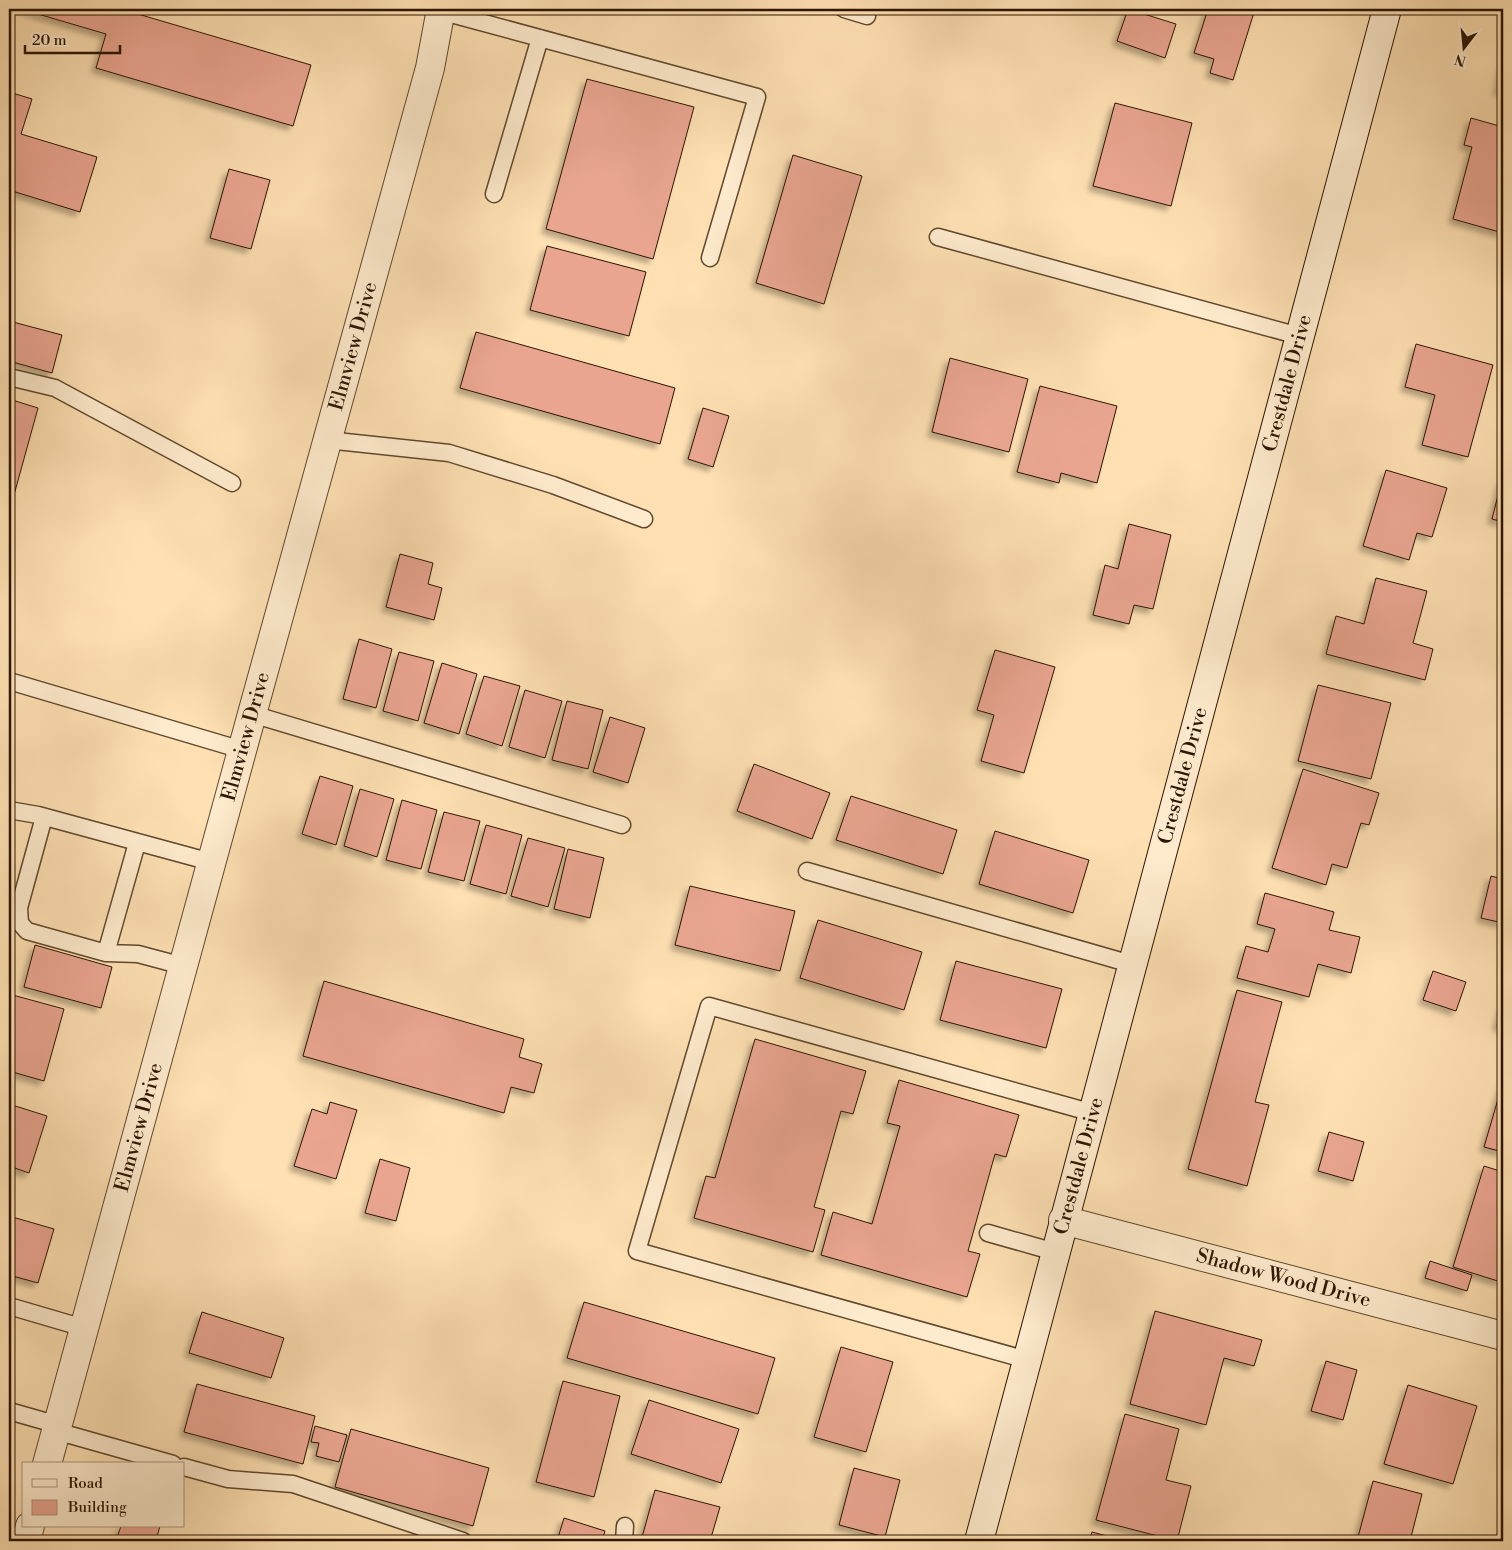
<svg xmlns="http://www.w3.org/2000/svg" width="1512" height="1550" viewBox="0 0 1512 1550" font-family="'Libre Bodoni',serif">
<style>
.building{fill:#e9a590;stroke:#2c1501;filter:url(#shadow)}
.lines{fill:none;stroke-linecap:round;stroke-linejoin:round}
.lane-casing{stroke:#60482d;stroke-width:19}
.street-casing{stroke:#60482d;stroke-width:30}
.secondary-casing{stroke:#2c1501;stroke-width:30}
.lane{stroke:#feebcd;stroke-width:16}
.street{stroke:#feebcd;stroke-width:28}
.secondary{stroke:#feebcd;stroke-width:28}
.labels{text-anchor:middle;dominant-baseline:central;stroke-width:4.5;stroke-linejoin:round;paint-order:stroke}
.street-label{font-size:20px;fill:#2c1501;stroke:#feebcd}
</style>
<defs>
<filter id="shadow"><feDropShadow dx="-4.5" dy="4.5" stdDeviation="2.5" flood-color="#0004"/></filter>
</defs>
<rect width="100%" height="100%" fill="#fee0b2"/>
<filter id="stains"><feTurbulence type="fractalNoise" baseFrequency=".004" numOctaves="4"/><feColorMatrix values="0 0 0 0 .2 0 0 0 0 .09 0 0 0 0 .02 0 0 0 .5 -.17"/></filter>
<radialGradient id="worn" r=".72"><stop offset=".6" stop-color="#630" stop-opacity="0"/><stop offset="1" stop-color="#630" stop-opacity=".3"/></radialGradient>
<!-- building -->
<path class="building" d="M21,9h100l190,56 -18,61 -197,-58 10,-34z
M1128,9l48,15 -11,34 -48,-17z
M1208,9h47l-22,71 -23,-7 4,-14 -20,-6z
M1503,62v30l-5,-1z
M587,79l107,28 -41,152 -107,-30z
M9,92l23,7 -11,35 76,23 -17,55 -71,-22z
M1115,103l77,20 -21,83 -78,-20z
M1471,118l32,9v106l-50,-14 19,-72 -8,-2z
M793,155l69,21 -38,128 -68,-21z
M229,169l41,11 -19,69 -41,-11z
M547,246l99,26 -17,64 -99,-26z
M9,321l53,14 -10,38 -43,-12z
M476,332l199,56 -15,56 -200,-56z
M1416,344l77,21 -25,92 -46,-12 13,-50 -30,-8z
M950,358l78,21 -19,73 -77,-20z
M1040,386l77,20 -20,77 -36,-10 -2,10 -42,-11z
M9,399l29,9 -29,105z
M703,408l26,8 -16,51 -25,-8z
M1386,470l61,18 -15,49 -15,-4 -8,27 -46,-14z
M1502,479l1,1v42l-11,-3z
M1129,524l42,11 -18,74 -19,-4 -5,19 -36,-9 12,-50 13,4z
M400,554l33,9 -5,21 14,4 -8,32 -48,-13z
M1376,578l51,13 -14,52 20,6 -8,31 -99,-26 10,-38 28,8z
M359,639l33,10 -16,59 -33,-9z
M995,650l60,17 -31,106 -43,-12 13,-46 -17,-5z
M399,652l35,9 -16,60 -35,-10z
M442,663l35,11 -18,60 -35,-11z
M484,676l36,10 -18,60 -36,-12z
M1318,685l73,18 -20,76 -73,-18z
M525,690l37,11 -17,57 -36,-11z
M567,701l36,9 -15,59 -36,-9z
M610,717l35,11 -17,55 -35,-11z
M754,764l76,29 -18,46 -75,-28z
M1303,769l76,24 -10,32 -8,-2 -14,45 -15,-4 -6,21 -54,-17z
M320,776l33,10 -17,59 -34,-11z
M360,789l34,10 -17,58 -33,-11z
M851,796l106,34 -14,44 -107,-34z
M402,800l35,10 -16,59 -35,-9z
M444,812l36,9 -16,60 -36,-9z
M486,825l36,10 -16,59 -36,-10z
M995,831l94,29 -16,53 -94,-29z
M528,838l37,10 -17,59 -37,-11z
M568,849l36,9 -14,60 -36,-9z
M1491,876l12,3v44l-22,-5z
M690,886l105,25 -15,60 -105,-26z
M1265,893l69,19 -5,18 31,7 -9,36 -33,-9 -9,33 -72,-19 9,-32 22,6 7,-23 -18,-5z
M818,920l104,32 -18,58 -104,-32z
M35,945l77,22 -11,41 -77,-21z
M956,961l106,28 -16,59 -106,-28z
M1433,971l33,11 -10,29 -33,-11z
M324,981l200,58 -5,18 23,7 -8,29 -23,-6 -7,26 -201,-57z
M1237,990l45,12 -27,100 14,3 -22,81 -59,-17z
M9,994l55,15 -20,72 -35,-10z
M1503,1004v24l-6,-2z
M755,1039l111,32 -13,43 -12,-3 -27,96 11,3 -12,42 -119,-34 12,-42 9,2z
M899,1080l120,35 -13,42 -11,-3 -27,97 12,3 -13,43 -146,-42 12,-43 39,12 28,-98 -13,-3z
M1503,1082v70l-19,-5z
M330,1102l27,8 -21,69 -42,-13 18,-57 15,5z
M9,1104l38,12 -18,57 -20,-7z
M1329,1132l35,10 -11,39 -35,-10z
M380,1159l30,9 -14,53 -31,-8z
M1484,1166l19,6v102l-2,8 -48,-15z
M9,1216l45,13 -16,54 -29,-8z
M1430,1261l42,14 -5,16 -42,-13z
M584,1302l191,56 -17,56 -191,-56z
M1155,1311l107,29 -8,26 -30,-8 -18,67 -76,-21z
M202,1312l82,26 -13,40 -82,-25z
M841,1347l52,15 -27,90 -52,-15z
M1326,1361l31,9 -14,50 -32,-9z
M563,1381l57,15 -26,101 -58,-15z
M197,1384l118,32 -12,48 -119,-32z
M1408,1385l69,21 -24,78 -69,-20z
M649,1400l90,29 -18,54 -90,-29z
M1125,1414l54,15 -13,51 25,6 -14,55 -81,-21z
M315,1426l32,9 -8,27 -23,-6 3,-13 -8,-1z
M351,1429l138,39 -16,58 -138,-39z
M854,1468l46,12 -15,57 -46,-12z
M1373,1481l49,13 -12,47h-53z
M655,1490l65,17 -10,34h-69z
M564,1518l41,13 -3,10h-45z
M121,1526h39l-3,11 11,4h-52z
M1092,1532l34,9h-37z"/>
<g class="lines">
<!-- lane casing -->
<g class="lane-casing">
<path id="lane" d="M844,9l23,7
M440,11l317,86 -47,161
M494,194l46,-156
M938,237l361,99
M9,377l46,11 177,95
M327,440l122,13 104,32 91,34
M9,681l233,69
M252,714l370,111
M9,810l29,5 173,47
M44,817l-25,91 1,15 7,8 79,22 32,1 45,12
M807,871l324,93
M106,953l31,-110
M988,1233l67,19
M9,1306l75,22
M1027,1360l-390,-109 72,-245 384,107
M9,1411l49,14
M56,1431l117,33
M184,1467l44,12 65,5 170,57
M624,1541l1,-15"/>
</g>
<!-- street casing -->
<g class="street-casing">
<g id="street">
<path id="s1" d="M1063,1220l440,116"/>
<path id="s2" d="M47,1464l205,-750 178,-646 11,-59"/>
<path d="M26,1541l4,-15"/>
</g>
</g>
<!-- secondary casing -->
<g class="secondary-casing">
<g id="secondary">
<path id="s3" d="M979,1541l408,-1532"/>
</g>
</g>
<!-- lane -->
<use href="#lane" class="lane"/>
<!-- street -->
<use href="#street" class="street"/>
<!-- secondary -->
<use href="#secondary" class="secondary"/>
</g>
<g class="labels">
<!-- street labels -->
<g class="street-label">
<text stroke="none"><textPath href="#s2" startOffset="1159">Elmview Drive</textPath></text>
<text stroke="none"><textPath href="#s3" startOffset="1198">Crestdale Drive</textPath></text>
<text stroke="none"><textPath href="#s2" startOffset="754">Elmview Drive</textPath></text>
<text stroke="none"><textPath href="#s3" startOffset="792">Crestdale Drive</textPath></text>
<text stroke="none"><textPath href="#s2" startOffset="349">Elmview Drive</textPath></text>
<text stroke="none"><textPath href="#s3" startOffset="388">Crestdale Drive</textPath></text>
<text stroke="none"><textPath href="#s1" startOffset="228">Shadow Wood Drive</textPath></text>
</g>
</g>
<!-- margin -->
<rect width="1512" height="1550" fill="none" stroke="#fee0b2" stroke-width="30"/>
<rect x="10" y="10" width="1492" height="1530" fill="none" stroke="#2c1501" stroke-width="2.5"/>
<rect x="15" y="15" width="1482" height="1520" fill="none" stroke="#2c1501"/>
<!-- legend -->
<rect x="22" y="1462" width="162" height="65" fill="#feebcd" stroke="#aa957b"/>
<rect x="32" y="1479" width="25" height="8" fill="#feebcd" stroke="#aa957b"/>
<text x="68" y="1488" font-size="15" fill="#2c1501">Road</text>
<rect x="32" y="1500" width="25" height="15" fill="#e9a590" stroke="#aa957b"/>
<text x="68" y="1512" font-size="15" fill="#2c1501">Building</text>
<!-- north arrow -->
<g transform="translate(1464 48) rotate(196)" stroke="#feebcd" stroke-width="4" paint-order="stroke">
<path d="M0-4L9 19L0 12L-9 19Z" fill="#2c1501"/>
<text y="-8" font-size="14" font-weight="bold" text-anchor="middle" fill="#2c1501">N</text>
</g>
<!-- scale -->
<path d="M25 45v8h95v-8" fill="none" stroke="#2c1501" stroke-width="2.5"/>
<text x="32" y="45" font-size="15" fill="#2c1501" stroke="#feebcd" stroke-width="4" paint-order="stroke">20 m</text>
<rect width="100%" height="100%" filter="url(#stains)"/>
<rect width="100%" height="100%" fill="url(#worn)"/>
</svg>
